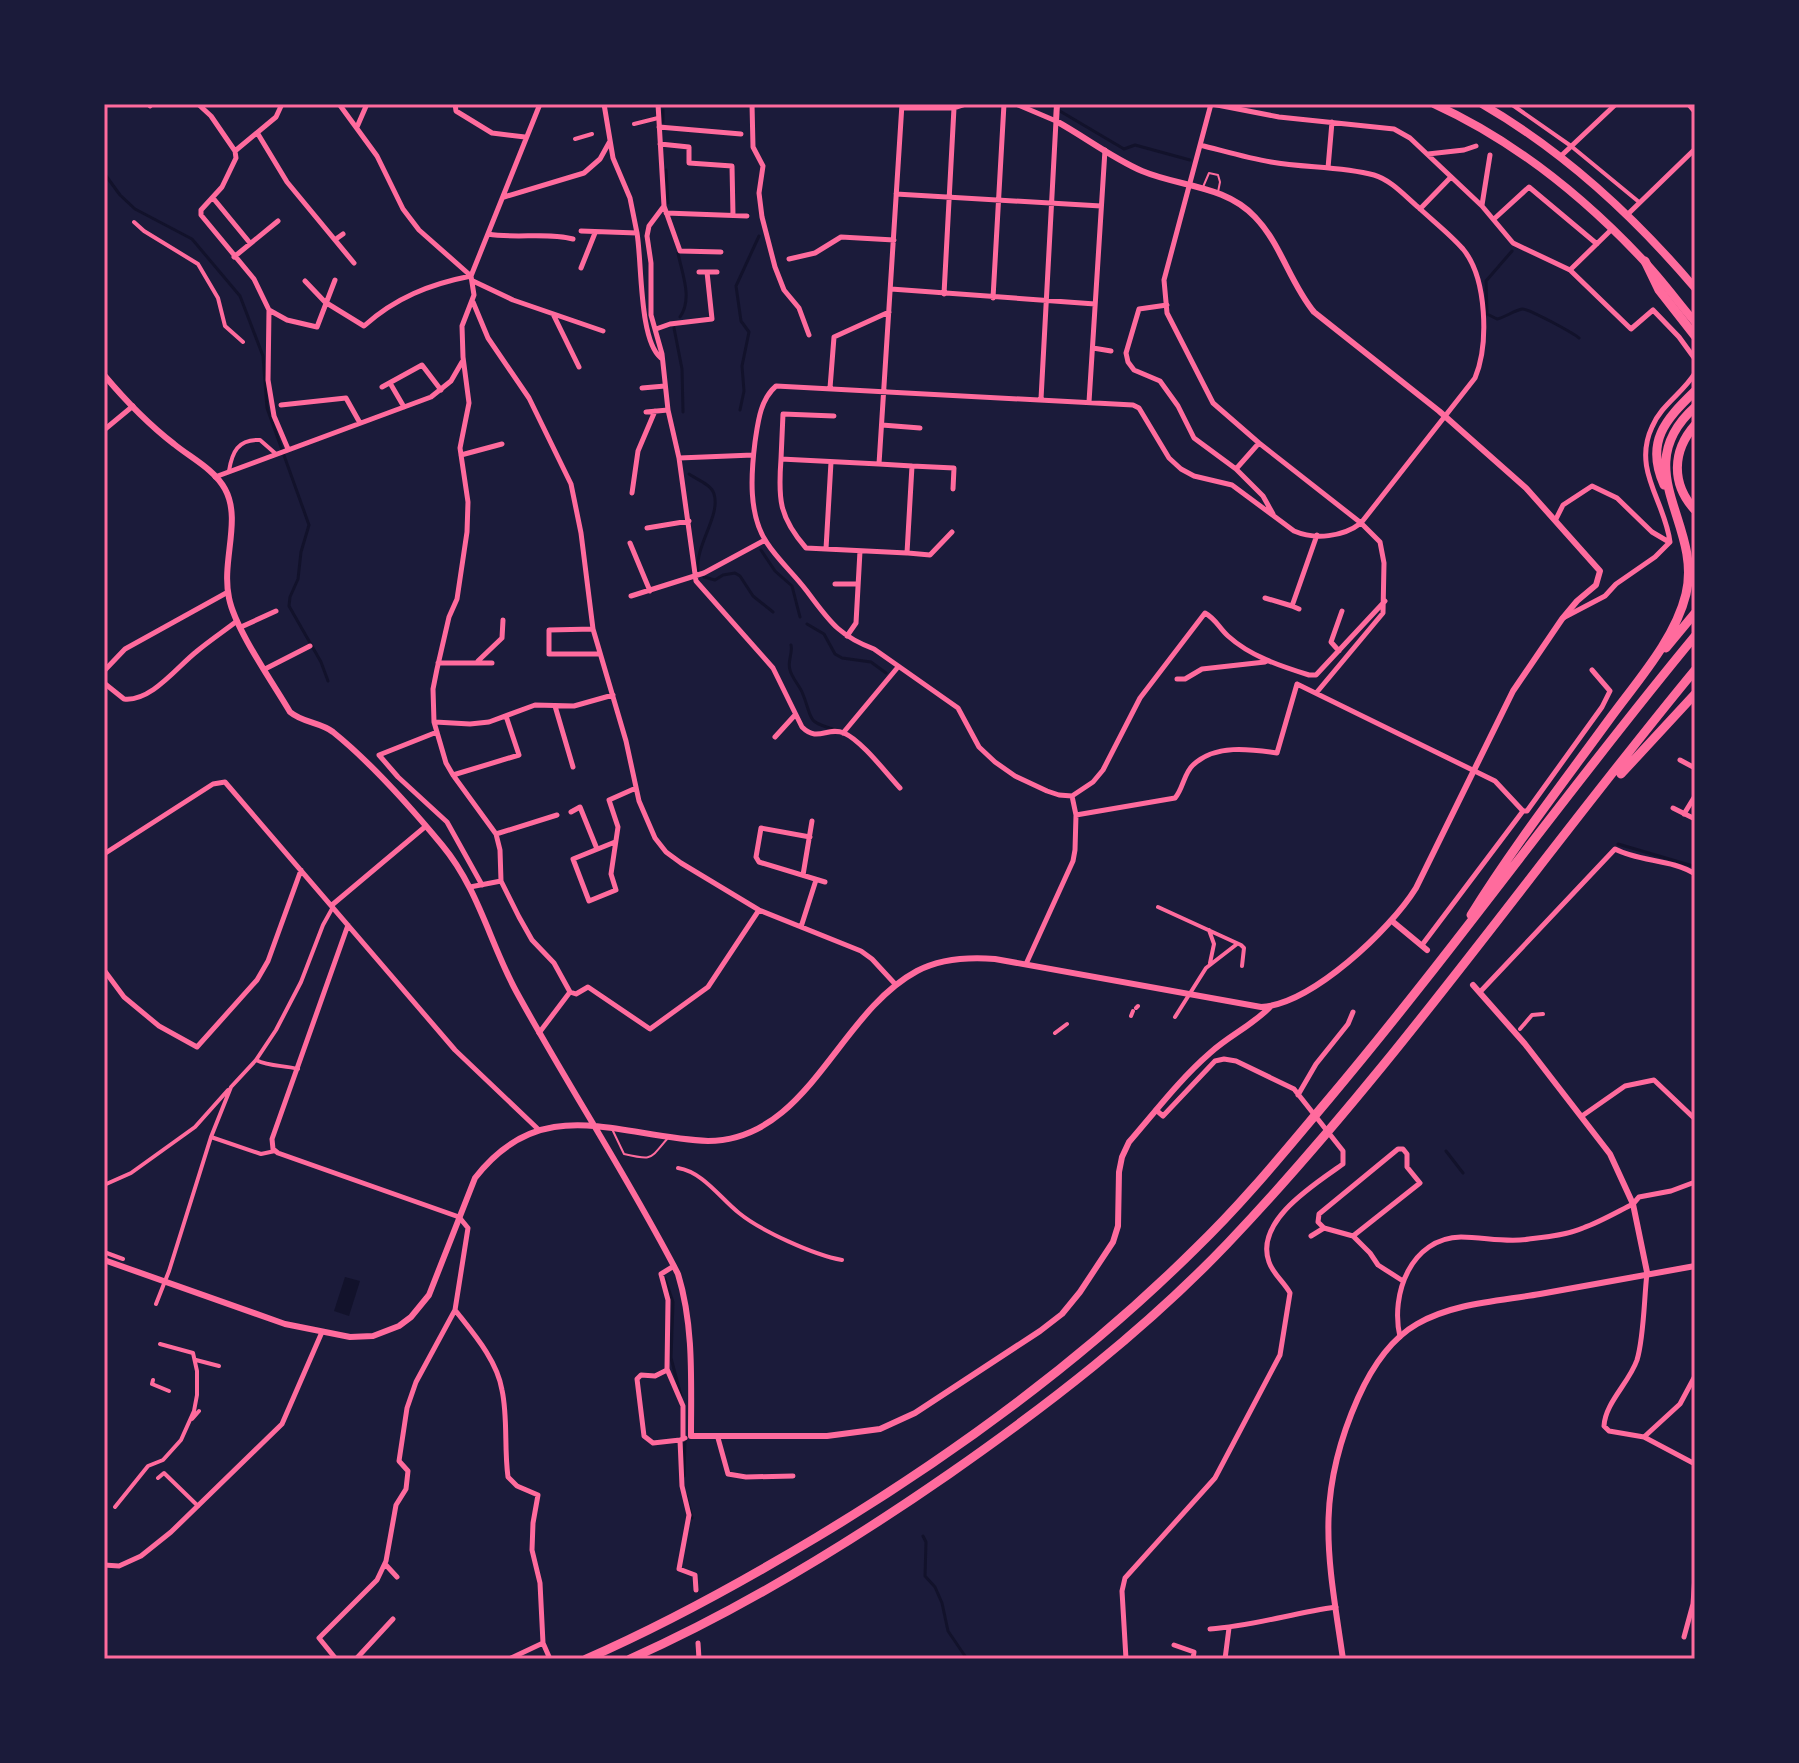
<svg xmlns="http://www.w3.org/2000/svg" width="1799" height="1763" viewBox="0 0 1799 1763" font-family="Lora,serif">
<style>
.water{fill:#12122b}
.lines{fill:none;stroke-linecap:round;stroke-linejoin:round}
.stream{stroke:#12122b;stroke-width:3}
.service{stroke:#ff6b9d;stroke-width:2}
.pedestrian{stroke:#ff6b9d;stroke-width:4}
.minor{stroke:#ff6b9d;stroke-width:5}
.tertiary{stroke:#ff6b9d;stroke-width:6}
.primary{stroke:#ff6b9d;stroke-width:8}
.motorway{stroke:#ff6b9d;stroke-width:9}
.neatline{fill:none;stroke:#ff6b9d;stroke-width:3}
</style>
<rect width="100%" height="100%" fill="#1b1b3a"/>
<!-- water -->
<path class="water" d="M345,1277l15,4 -11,35 -15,-5z"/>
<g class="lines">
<!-- stream -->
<path class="stream" d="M1048,104l76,45 11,-4 55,15
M663,122v-12
M666,170l2,33
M104,173l16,22 15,14 57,30 48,57 23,60 4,52 42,117 -8,27 -3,27 -8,18 -1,9 32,56 7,19
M1512,251l-26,30 1,33 10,5c9,-2 16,-8 25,-10 6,-1 51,24 57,29
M678,253c4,21 15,45 2,64
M674,328l8,41 1,43
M740,410l4,-19 -2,-25 7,-34 -8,-11 -5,-35 23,-50
M689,474c7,5 23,11 25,20 7,21 -19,52 -16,76
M761,550l14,21 17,15 8,31
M704,577l11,3 8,-5 12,-2 5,3 13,20 20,16
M807,624l17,10 11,20 7,4 29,4 15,11
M791,645c2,9 -4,16 -1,25 2,8 9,15 12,22 12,28 2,29 34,38
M1618,844l75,22
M1446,1151l17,22
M665,1279l8,23 -2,56 10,38
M684,1476l1,-37
M686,1495l6,23
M923,1536l3,6 -1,34 10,11 7,16 6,28 19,28"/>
<!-- service -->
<path class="service" d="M1203,187l6,-14 9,2 2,7 -2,10
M612,1129l12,25c30,7 25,5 44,-16"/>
<!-- pedestrian -->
<path class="pedestrian" d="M1511,104l60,42 68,56
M634,124l24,-6
M575,139l17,-5
M134,222l10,9 54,33 20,34 7,28 18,16
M229,471c3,-19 9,-32 31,-31l16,14
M1158,907l83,38 3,3 -2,18
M1209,930l5,14 -4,19
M1136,1008l2,-2
M1131,1016l2,-5
M1175,1017l31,-49 31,-24
M1520,1029l12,-14 11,-1
M1055,1033l12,-9
M256,1060c14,7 28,5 42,9
M211,1137l50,17 14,-3
M678,1168c25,4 42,30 61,45 22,18 75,42 103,47
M104,1185l27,-12 64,-46 33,-37
M104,1252l19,7
M156,1304l13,-33 42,-134 20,-50 25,-27 20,-30 25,-48 22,-57 10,-18
M196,1360l23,6
M153,1380l-1,4 17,7
M192,1419l7,-8
M158,1478l6,-5 34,33
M115,1507l33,-41 15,-6 18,-20 13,-29 3,-16v-24l-4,-18 -33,-9"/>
<!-- minor -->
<path class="minor" d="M149,104l1,2
M198,104l13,12 24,35 41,-34 6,-13
M339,104l38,52 26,53 16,21 52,46 3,19 -12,31 1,31 6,46 -9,45 8,54 -1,30 -10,67 -8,18 -12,52 -4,20 1,33 12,41 7,12 43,59 4,16 1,31 18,36 13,23 22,23 16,29 -31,41
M455,104l1,7 36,22 33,4
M604,104l9,54 17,40 7,35
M658,104l6,102 16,45 41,1
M752,104l1,43 10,19 -4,27 3,24 13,50 9,23 15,18 10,27
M1016,104l40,17 -15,278
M1211,104l-47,176 3,33 46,90 46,40 102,80 19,19 4,21 -1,50 -66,79
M1212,104l67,13 115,12 16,9 72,68 31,37 57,27 61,59 22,-19 26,27 16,22
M902,108h52l12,-4
M357,127l10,-23
M659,127l82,7
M258,134l29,48 67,81
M660,144l29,3v16l43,3 1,49
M1200,145c24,6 47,13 71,17 34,6 69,4 103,13 17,5 31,21 44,32 15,14 32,27 45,42 24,29 26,95 12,129l-114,145c-18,14 -46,17 -67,8l-62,-46 -38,-9 -13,-7 -12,-11 -30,-50 -6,-3 -357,-19c-16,14 -18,36 -21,56 -4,32 -7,73 12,101 11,17 27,31 39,47 23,30 31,45 68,59l84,59 21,39 16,15 20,14 32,15 12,4 13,1 21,-14 10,-12 37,-72 65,-85c11,6 14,15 23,23 22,20 52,30 81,39h7l69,-74
M235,151l1,7 -14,29 -21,23v5l53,64 15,31 -1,70 6,36 14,33
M1428,154l36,-4 12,-4
M1562,155l54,-51
M1328,168l4,-46
M896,194l205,12
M504,197l80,-24 16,-14 10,-18
M213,198l37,45
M1482,205l8,-50
M664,206l-15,20 -2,10 4,27v52l11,39 6,56 11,48 17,123 77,87 29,59c16,16 25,-1 42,6 18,8 42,40 56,55
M1420,209l31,-32
M666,213l81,3
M1628,214l67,-65
M1494,219l35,-32 68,57
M581,231l56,2c5,29 2,108 24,125
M488,234c29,5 58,-2 85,5
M336,239l7,-5
M234,257l44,-36
M789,259l26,-6 26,-16 53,3
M581,268l14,-35
M1570,270l42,-41
M699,272h18
M305,281l20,21 39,24c31,-28 66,-42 107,-50l69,-172
M473,281l40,19 90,31
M891,289l204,15
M944,294l10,-186
M993,298l11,-194
M473,302l15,36 41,60 42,86 10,49 12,96 33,112 13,60 16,37 11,14 15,11 78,47 102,41 11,8 24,26
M1167,305l-28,4 -13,44 2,9 6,8 26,11 18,25 16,32 42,31 27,27 10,18
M269,310l18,10 30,7 18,-47
M554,316l25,51
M656,329l14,-5 42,-5 -5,-47
M1093,348l18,3
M390,383l14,24
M382,387l40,-22 19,25
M642,388l23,-2
M830,388l4,-51 55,-25
M1089,402l16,-252
M281,405l65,-7 14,25
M646,412l22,-2
M882,425l38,3
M104,430l29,-24
M461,455l41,-11
M679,458l74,-3
M781,459l2,-45 51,2
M879,464l33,2 -5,87 -101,-5c-27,-31 -28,-49 -25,-89l98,5 23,-360
M912,466l42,2 -1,21
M1236,469l23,-26
M215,477l216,-80 20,-16 11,-19
M632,493l6,-42 17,-40
M1556,519l7,-14 29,-19 25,12 35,34 17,10
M647,528l42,-7
M630,543l20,48
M826,549l5,-87
M908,553l22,2 22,-23
M835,584h23
M631,596l73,-23 61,-33
M1265,598l27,8
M1299,609l-7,-3 25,-71
M1563,618l42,-22 11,-12 39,-27 15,-15c-5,-41 -38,-72 -18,-115 9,-22 31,-34 43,-54
M241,627l35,-16
M593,629l-44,1v24h50
M847,636l9,-13 4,-72
M1339,651l-8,-9 11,-31
M478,661l24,-23 1,-18
M438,663h54
M265,669l45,-23
M104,671l21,-22 103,-57
M1177,679h8l17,-10 63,-7
M104,683l20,16c27,3 53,-32 72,-47 13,-11 28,-21 41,-31
M555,706l18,61
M435,722l35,2 19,-2 46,-17 39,1 39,-11
M437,732l-58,23 19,22 49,45 35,63
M843,733l55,-66
M775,737l20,-22
M1680,760l15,8
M453,775l66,-20 -13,-39
M1072,796l4,19
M1673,808l22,11
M1523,811h4l75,-104 8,-16 -18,-21
M571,812l9,-5 17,42
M1684,814l11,-18
M496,834l61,-19
M810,837l-49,-9 -5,29 3,5 66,20
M615,842l-42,17 16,42 27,-11 -5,-16 7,-47 -9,-27 27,-12
M104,854l109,-70 12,-2 230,268 84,80
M803,875l9,-54
M470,887l31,-6
M332,905l94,-79
M801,927l15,-47
M1026,964l47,-103 2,-11 1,-35 99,-17c8,-9 9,-25 18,-33 22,-21 57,-16 84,-12l20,-69 198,97 28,30 -101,134
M104,970l20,27 35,29 38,21 60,-67 11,-19 33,-91
M570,992l6,2 12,-7 62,42 58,-42 51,-77
M1480,992l135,-143c24,13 57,10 80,25
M1298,1095l18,-31 32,-40 5,-12
M1582,1116l43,-30 29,-6 41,39
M1311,1236l13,-8
M1353,1236l67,-53 -13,-16v-13l-4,-5h-5l-79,65 -1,8 6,6 29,8 17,17 8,12 25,16
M674,1266l-13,8 7,26 -1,69 16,37v33
M1647,1273c-3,26 -3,64 -10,87 -8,23 -32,43 -33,66l5,5 35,6 51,27
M455,1310c18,23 42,50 47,80 6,28 2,58 6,87l9,9 21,9 -5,28 -1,27 8,33 3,60 7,16
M1400,1337c-10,-43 11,-99 61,-100 23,0 46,6 68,2 17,-2 38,-4 54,-11 17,-6 34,-16 50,-24l6,-7 32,-6 24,-9
M667,1370l-12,6 -14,-1 -4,4 7,57 9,7 27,-3
M1644,1437l36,-33 15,-28
M685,1438l-5,2 2,46 7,29 -10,54 16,6 1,15
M718,1438l10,36 18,3 47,-1
M385,1564l12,13
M104,1565l15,1 22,-10 30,-24 111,-108 40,-92
M1210,1629c43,-3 83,-16 126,-22
M1684,1637l9,-33 2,-28
M698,1643l1,16
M1174,1645l20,7 -1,7
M336,1659l-17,-21 58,-58 9,-19 10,-56 10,-16 2,-18 -9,-10 8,-53 9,-26 39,-72 13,-82 -9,-11 -181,-64 -5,-4 -1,-10 76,-214
M356,1659l37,-40
M509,1659l34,-16
M1126,1659l-4,-68 3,-13 90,-100 65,-123 10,-62c-6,-11 -17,-19 -21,-31 -15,-41 46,-78 74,-98v-13l-49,-62 -58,-28 -12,-2 -9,2 -52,55 -7,-6
M1225,1659l4,-31"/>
<!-- tertiary -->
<path class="tertiary" d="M1689,104l6,7
M104,375c21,25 44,49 70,69 17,14 40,25 51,45 17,31 -4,72 4,109 6,31 44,85 61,114 13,11 30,10 43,20 36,29 80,78 109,113 36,43 48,98 74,146 52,95 112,186 162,283 16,52 13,108 13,162h136l53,-7 35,-16 125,-82 22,-17 18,-22 33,-50 5,-16 1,-54 3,-15 7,-15c26,-30 51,-63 81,-89 20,-18 40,-26 60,-46
M1392,921l35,29
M1473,985l52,59 85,110 23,50 14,68
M104,1260l181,64 65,13 23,-1 26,-10 12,-9 18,-22 46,-117c67,-87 143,-41 233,-37 101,-1 129,-127 209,-170 23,-12 53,-14 78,-12l266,48c51,-3 129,-77 155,-119l97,-197 49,-72 15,-18 19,-16 4,-14 -74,-83 -87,-77 -125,-99c-24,-29 -33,-68 -59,-95 -30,-32 -75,-30 -113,-46 -30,-13 -57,-34 -86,-50l1,-17
M1343,1659c-15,-102 -29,-162 15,-261 13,-29 31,-58 59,-74 36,-21 83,-23 123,-30 52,-9 103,-19 155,-28"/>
<!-- primary -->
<path class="primary" d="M1434,104c79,36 151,94 210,157 18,19 34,41 51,61
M1482,104c83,48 151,111 213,184"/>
<!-- motorway -->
<path class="motorway" d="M1645,261l14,29 36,46
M1695,425c-23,26 -24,59 0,85
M1664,485c-19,-43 1,-65 31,-94
M1666,648l29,-35
M1621,774l74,-80
M1471,915c42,-68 92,-132 140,-198 27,-37 64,-78 75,-123 17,-70 -60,-125 9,-187
M586,1659c80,-35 156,-77 231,-122 136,-82 265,-176 378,-288 48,-46 90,-98 133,-149 127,-151 241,-312 367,-464
M630,1659c112,-50 218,-115 319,-185 99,-69 196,-144 279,-231 170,-179 310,-383 467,-573"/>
</g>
<!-- border -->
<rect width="1799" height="1763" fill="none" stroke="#1b1b3a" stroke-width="212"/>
<rect x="106" y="106" width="1587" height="1551" class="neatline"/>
</svg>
